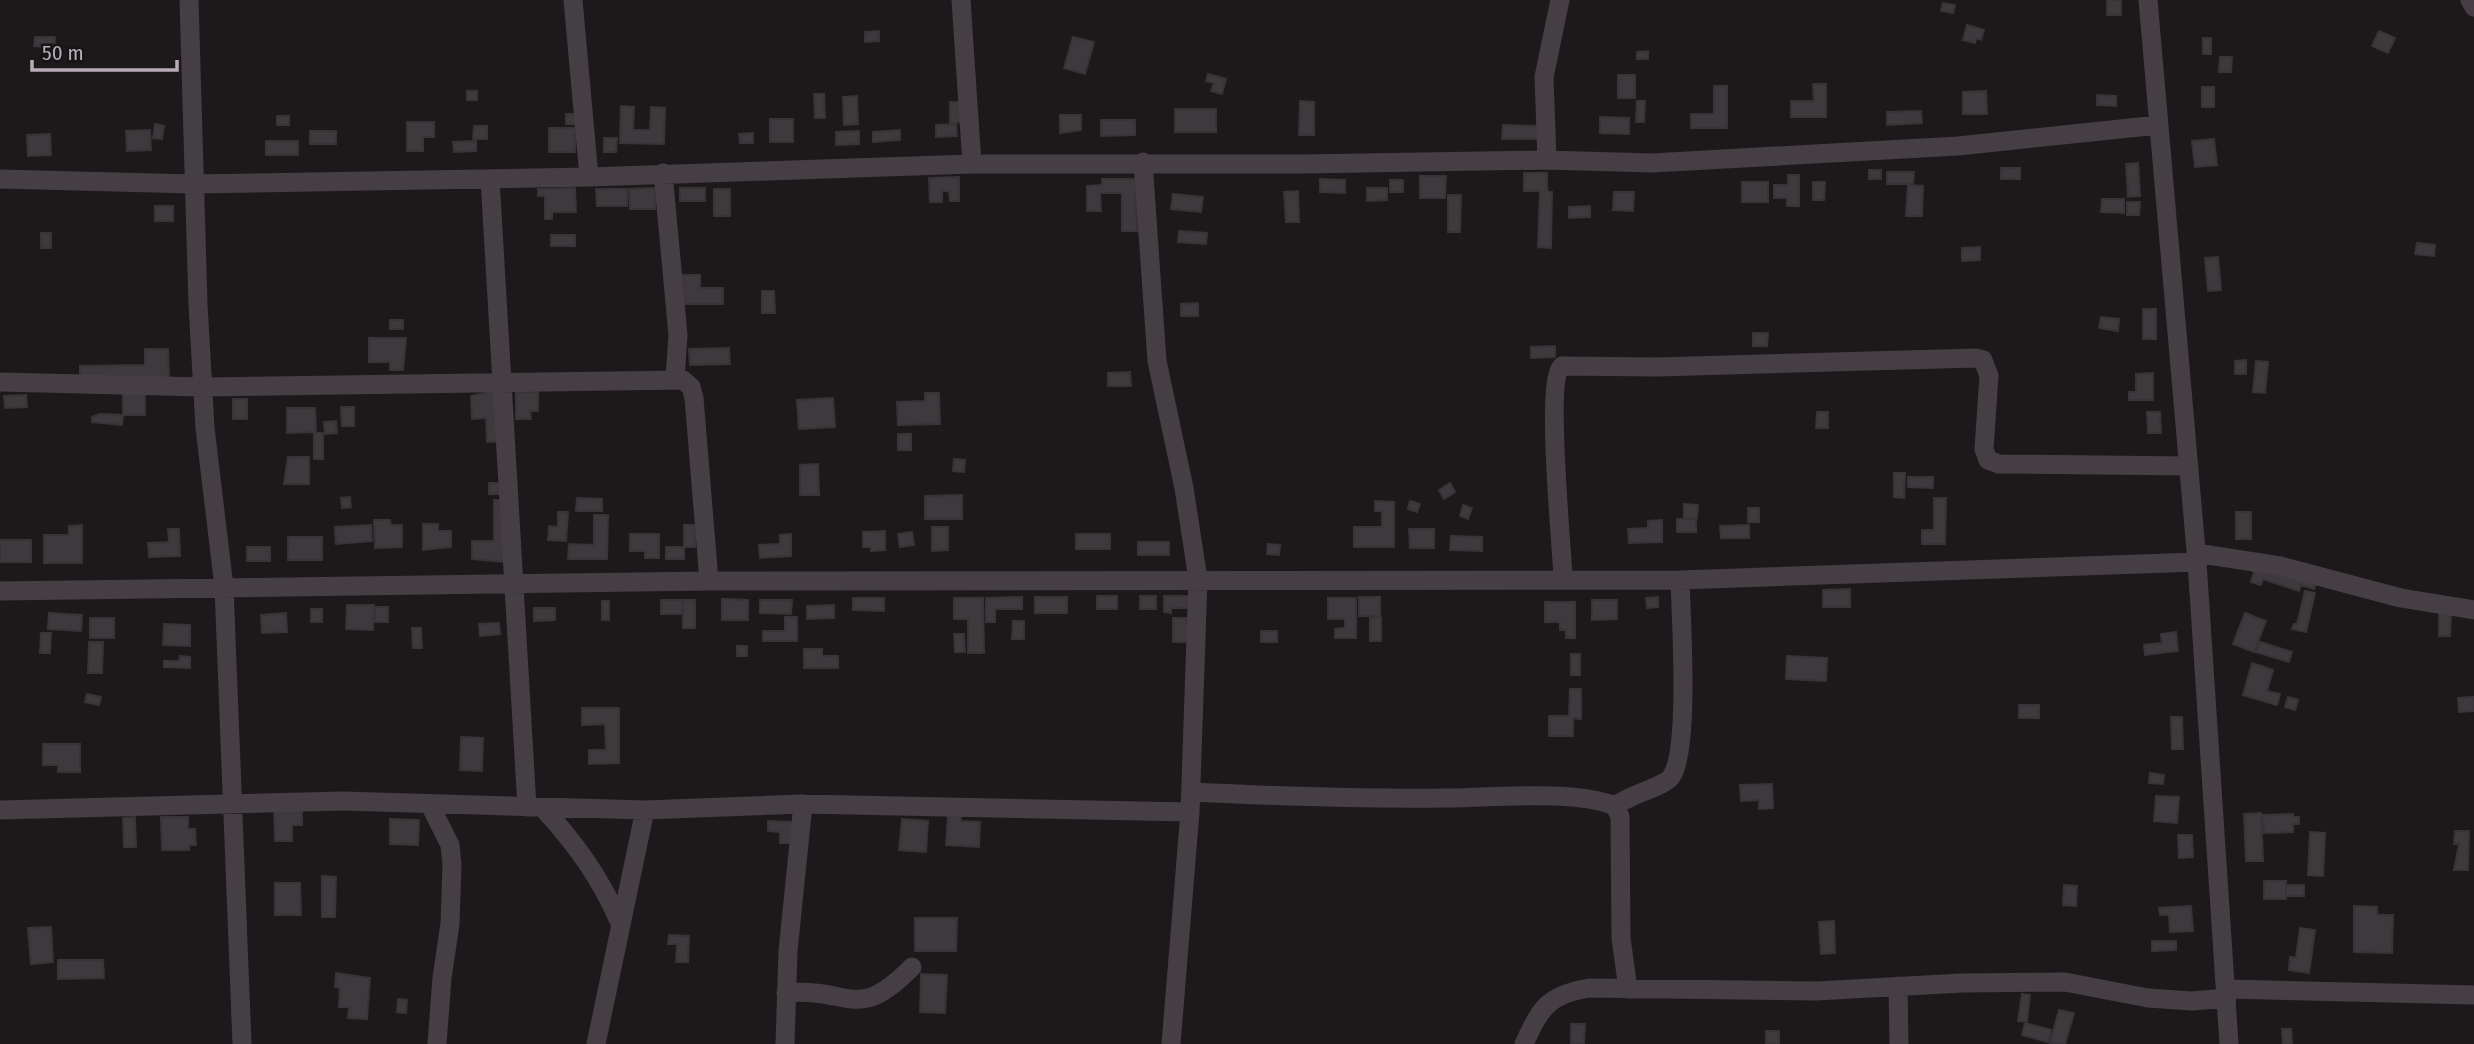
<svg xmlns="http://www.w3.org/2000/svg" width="2474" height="1044" viewBox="0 0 2474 1044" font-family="'Fira Sans Condensed',sans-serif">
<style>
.building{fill:#3d393d;stroke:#373337;stroke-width:2}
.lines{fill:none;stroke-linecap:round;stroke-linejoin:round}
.minor{stroke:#453f45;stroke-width:19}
</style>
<rect width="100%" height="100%" fill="#1c191b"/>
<!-- building -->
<path class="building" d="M2107,0h14v15h-14z
M1943,3l12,2 -2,8 -12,-2z
M1967,25l17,5 -3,10 -5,-2 -1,5 -12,-3z
M879,31v10l-14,1v-10z
M2379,31l16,7 -7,15 -16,-7z
M35,37h20l-1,17h-10v-7l-10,-1z
M1073,37l21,5 -9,32 -21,-6z
M2203,38h8v16h-8z
M1648,51v8h-11v-7z
M2220,57h12l-1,15h-12z
M1208,74l18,5 -4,15 -11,-3 3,-8 -8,-2z
M1618,75h17v23h-17z
M1813,84h13v33h-35v-16h23z
M1714,86h13v42h-36v-14h23z
M2202,87h12v20h-12z
M467,91h10v9h-10z
M1986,91l1,23h-24v-22z
M814,94h10l1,24h-10z
M2097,95l19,1v10l-19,-1z
M857,96l1,28 -14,1 -1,-28z
M1300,101l14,1v33h-15z
M1637,101h8l-1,21h-8z
M950,102h10l1,20 -11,1z
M621,106l13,1 -1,23h17l1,-23 14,1 -1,36 -44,-1z
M1175,109h41v23h-41z
M1921,111l1,12 -35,2v-13z
M566,114h10v10h-10z
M1060,115h21v15l-21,3z
M277,116h12v9h-12z
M1600,117l29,1v16l-29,-1z
M770,119h23v23h-23z
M1101,120h34v15l-34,1z
M407,122h27v15h-11v14h-16z
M155,124l9,2 -2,13 -9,-1z
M956,124l1,12 -21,1v-12z
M1503,125l35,1v13h-36z
M474,126h13v13h-14z
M549,128h26v24h-26z
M150,130l1,20 -24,1 -1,-20z
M900,130v10l-27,2v-10z
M310,131h26v13h-26z
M859,131v13l-23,1v-13z
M753,133v10h-13l-1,-9z
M50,134l1,21 -23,1 -1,-21z
M604,138h13l-1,14h-12z
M2214,139l3,26 -22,2 -3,-26z
M266,141h32v14h-32z
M476,141v10l-22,1 -1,-10z
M2138,163l2,33 -12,1 -2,-33z
M2001,168h19v11h-19z
M1869,170h12v9h-12z
M1887,172h27l-1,12h-26z
M1524,173h23v14l1,5h4l-1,56 -13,-1 2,-56h-16z
M1788,175h11v31h-12v-8h-13v-13h14z
M1420,176h26l-1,22h-25z
M959,177v24h-9l-1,-10h-7v11h-12l-1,-24z
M1102,179h34l1,52h-15v-38h-22l1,18h-14v-25l15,-1z
M1320,179l25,1v13l-25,-1z
M1390,180h13v12h-13z
M1742,182h26v20h-26z
M1813,182h12l-1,18h-11z
M1908,185l15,1 -1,30h-16z
M575,188l1,24h-24v7h-7v-23h-7v-7z
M655,188v21h-25l-1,-20z
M680,188h25v13h-25z
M1367,188h20v12l-20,1z
M596,189h31v17h-30z
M714,189h16v27h-16z
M1298,191l1,31h-13l-2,-30z
M1614,192h20l-1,19 -20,-1z
M1173,194l30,3 -2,15 -30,-3z
M1448,195h13l-1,37h-12z
M2102,199h22v14l-23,-1z
M2127,202h13l-1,13h-12z
M155,206h18v15h-18z
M1590,206v11l-21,1v-11z
M1179,231l28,2 -1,11 -28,-2z
M41,233h10v15h-10z
M551,235h24v11h-24z
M2417,243l18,2 -1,11 -19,-2z
M1980,247v13l-18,1v-13z
M2218,257l3,33 -13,1 -3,-33z
M682,275h18v13h23v16h-40z
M762,291h12l1,22h-13z
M1198,303v13h-17v-12z
M2143,309h13v30h-13z
M2101,317l18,2 -1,12 -19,-3z
M390,320h13v9h-13z
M1753,333h15l-1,13h-14z
M369,338h37l-3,32h-13v-8h-21z
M1555,346v11l-24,1v-11z
M729,348l1,16 -40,1 -1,-16z
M145,349h23l1,30 -89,1v-14l65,-1z
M2246,360v14h-11v-13z
M2256,361l12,1 -3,31 -12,-1z
M1130,372l1,14h-23v-13z
M2153,373v27h-24v-8h7v-18z
M123,387h22v28h-22z
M499,390l3,51 -15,1 -1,-24 -14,1 -1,-23z
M516,392h22v19h-8l1,8h-15z
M925,393h14l1,31 -42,1 -1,-23 28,-1z
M26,395l1,12 -22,1 -1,-12z
M833,398l2,29 -36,2 -2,-29z
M233,399h14v20h-14z
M341,407h13v19h-12z
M287,408h28l1,24 -29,1z
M1817,412h11v16h-12z
M2147,412h13l1,21h-13z
M100,414l23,1 -1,10 -30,-3v-5z
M336,421l1,12 -12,1 -1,-12z
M314,433h9v26h-9z
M898,434h13v16h-13z
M288,457h21v27h-25z
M954,459l11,1 -1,12 -11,-1z
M818,464l1,31h-19v-30z
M1894,473h11l-1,25 -10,-1z
M1908,477h25v11l-25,-1z
M489,483h13v11h-13z
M1450,483l5,9 -11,7 -5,-9z
M962,495v24h-37v-23z
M350,497l1,10 -9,1 -1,-10z
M577,498l25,1v12h-26z
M1934,498h12l-1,46h-23v-14h12z
M494,500h11v62l-33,-3v-18h22z
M1375,501l19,1v45h-40v-20h28v-16h-7z
M1410,501l10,3 -3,8 -9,-3z
M1684,504l14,1 -1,13h-13z
M1463,505l9,3 -4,11 -8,-3z
M1748,508h11v14h-11z
M558,512h10l-2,29 -18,-1 1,-14 9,1z
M2236,512h15v27h-15z
M594,515h14l-1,44h-39l1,-15 25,1z
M1677,519h19v13h-19z
M374,520h16l1,5h11v22l-27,1z
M1662,520v22l-33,1 -1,-14 20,-1v-7z
M423,524h15v7h13v16l-28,3z
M82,525v38h-38v-28h25v-9z
M371,525l1,16 -36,3 -1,-17z
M684,525h11v22h-11z
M1749,525v13h-28l-1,-12z
M932,527h16v23l-16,1z
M168,529h11l1,27 -31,1 -1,-14 21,-1z
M1409,529h25v19h-24z
M885,531v19l-14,1v-4h-8v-15z
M912,532l2,13 -14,2 -2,-13z
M630,534h29v24h-14v-7h-15z
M791,534v22l-31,2 -1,-13 21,-1v-9z
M1076,534h34v15h-34z
M1451,536l31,1v14l-32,-1z
M288,537h34v23h-34z
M0,540h31v22h-31z
M1138,542h31v13h-31z
M1268,544l12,1 -1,10 -12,-1z
M247,547h23v14h-23z
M666,547h18v12h-18z
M2255,569l62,11 -3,9 -13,-4 -2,6 -36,-12 -2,6 -10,-3z
M1850,589v18h-27v-17z
M2305,591l10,2 -9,39 -14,-3 2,-5h3z
M1097,596h20v13h-20z
M1140,596h16v13h-16z
M1164,596h29v12h-22v5l-7,-1z
M1022,597v12h-27v13h-9v-24z
M1035,597h32v16h-32z
M1359,597h21v19h-21z
M1658,597v10l-11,1 -1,-10z
M853,598h31v13l-31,-1z
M954,598h29l1,55h-16v-34h-14z
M1328,598h28v40h-21v-9l10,-1v-9h-17z
M722,599l26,1v20h-26z
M661,600h21v14h-21z
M683,600h12v28h-12z
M760,600h32l-1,14 -31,-1z
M1592,600h25v19l-25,1z
M602,601h7v19h-7z
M1545,602h30v36h-9v-8h-6v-8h-15z
M347,605h27l-1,25 -27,-1z
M834,605v13l-27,1v-13z
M375,607h13v15h-13z
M534,608h21v12l-21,1z
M311,609h11v13h-11z
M49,613l33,2 -1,16 -33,-2z
M286,613l1,19 -25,1 -1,-18z
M2245,613l21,8 -12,31 -21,-8z
M2439,613l12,1 -1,22h-11z
M785,617h12v24h-34v-10h22z
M90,618h24v20h-24z
M1173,618h15l-1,24h-14z
M1370,618h11v23h-11z
M1013,621h11v18h-12z
M499,623l1,11 -20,2 -1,-12z
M164,624l26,1v21l-27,-1z
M412,628h9l1,20h-9z
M1261,631h16v11h-16z
M2176,632l2,19 -33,4 -1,-10 18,-2 -1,-9z
M41,633h10l-1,20h-10z
M954,634h10l1,18h-10z
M89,642h14l-1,31h-14z
M2260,642l32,10 -3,10 -33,-10z
M737,646h10v10h-10z
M804,649h18v7h16v12h-34z
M1571,654h9v21h-9z
M180,656l10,1v11l-26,-1v-6h15z
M1787,656l40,2 -1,23 -40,-2z
M2252,663l21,7 -6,21 13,3 -3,11 -34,-10z
M1570,689h11v30l-8,-1v18h-24v-20h20z
M87,694l14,3 -2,8 -14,-3z
M2288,697l10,3 -3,10 -10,-3z
M2474,697v14l-15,1 -1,-14z
M2019,705h20v13h-20z
M582,708h37v55l-30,1v-14h17l-1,-26 -23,1z
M2171,717h11l1,32h-11z
M461,737l22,1 -1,33 -22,-1z
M43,744h37v28h-22v-7h-15z
M2150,773l14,2 -1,9 -14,-1z
M1772,784l1,24 -14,1v-9l-18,1 -1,-16z
M2156,796l23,1 -2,26 -23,-2z
M274,808h28v17h-10v16h-17z
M2261,813l2,48h-17l-2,-47z
M2293,814v3h6v7h-6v8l-29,1 -1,-18z
M948,815l13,1v5l19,1 -1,25 -33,-2z
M135,817l1,30h-12l-1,-29z
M161,817h27v12h7l1,16h-7v5h-27z
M390,819l29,1 -1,25 -28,-1z
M902,819l26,2 -2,31 -27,-2z
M768,821l25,1 -1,21h-12v-11l-12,-1z
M2455,831h14l-1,39h-14l5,-26h-5z
M2310,832l15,1 -2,43 -15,-1z
M2178,835h14l1,22 -14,1z
M322,876l14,1 -1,40h-13z
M2264,881h22v18h-22z
M275,883h25l1,32h-26z
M2064,885l13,1 -1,20 -13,-1z
M2286,885h18v11h-18z
M2191,906l2,25 -23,1 -1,-17h-9l-1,-7z
M2354,906l23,1v8h16l-1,38 -38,-1z
M915,918h42l-1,33h-41z
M1834,921l1,32 -14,1 -2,-32z
M51,927l2,35 -22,2 -3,-36z
M2300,928l15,2 -6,43 -20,-3 1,-13 6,1z
M669,935l20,1 -1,26h-12l1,-18h-9z
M2152,941h24v9l-24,1z
M58,960h45l1,18 -46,1z
M336,973l34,5 -3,41 -19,-1 1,-11h-10l1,-19 -5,-1z
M921,974l26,1 -2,38 -25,-1z
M2022,994l8,1 -3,27 -9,-1z
M398,999l9,1 -1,13 -9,-1z
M2059,1010l15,3 -9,31 -15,-1z
M2025,1023l26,7 -3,12 -26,-7z
M1571,1024h14l-1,20h-13z
M2282,1029h9l1,15h-9z
M1766,1031h13v13h-13z"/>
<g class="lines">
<!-- minor -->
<path class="minor" d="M189,0l9,304 7,124 19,159 18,457
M573,0l16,177
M961,0l11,164
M2148,0l49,562 32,482
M2470,0l4,7
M1547,160l-3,-83 16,-77
M1143,162l14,199 27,127 14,91 -8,233 -19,232
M663,173l15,162 -3,44
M0,179l193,5 396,-7 383,-13h331l244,-4 105,3 306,-17 200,-21
M490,179l37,628
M0,382l203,5 480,-7 8,7 3,11 15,183
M2196,553l84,13 121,32 73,12
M1563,578c-1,-31 -18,-198 -1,-212l95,1 319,-9 7,2 6,16 -5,73 4,11 11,4 189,2
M0,591l709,-10 971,-1 517,-18
M1191,792c84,4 169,7 253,6 46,0 131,-9 171,8l5,11 1,121 7,51
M430,805l20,40 2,20 -2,59 -8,54 -5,66
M1615,806c14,-11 50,-20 56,-29 19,-25 10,-161 9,-197
M543,808c32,35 57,69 76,113
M0,810l343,-9 302,9 158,-6 387,8
M1898,986l1,58
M2227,989l247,6
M786,993c65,-6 70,31 126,-26
M596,1044l49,-234
M785,1044l3,-93 15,-147
M1524,1044c17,-37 24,-49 65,-56l227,3 146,-8 103,-1 83,16 44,3 35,-3"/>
</g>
<!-- scale -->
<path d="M32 60v10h145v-10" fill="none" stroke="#b8acbb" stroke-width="3.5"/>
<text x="42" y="60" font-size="21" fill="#b8acbb" stroke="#171416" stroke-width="5" paint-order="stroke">50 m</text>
</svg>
